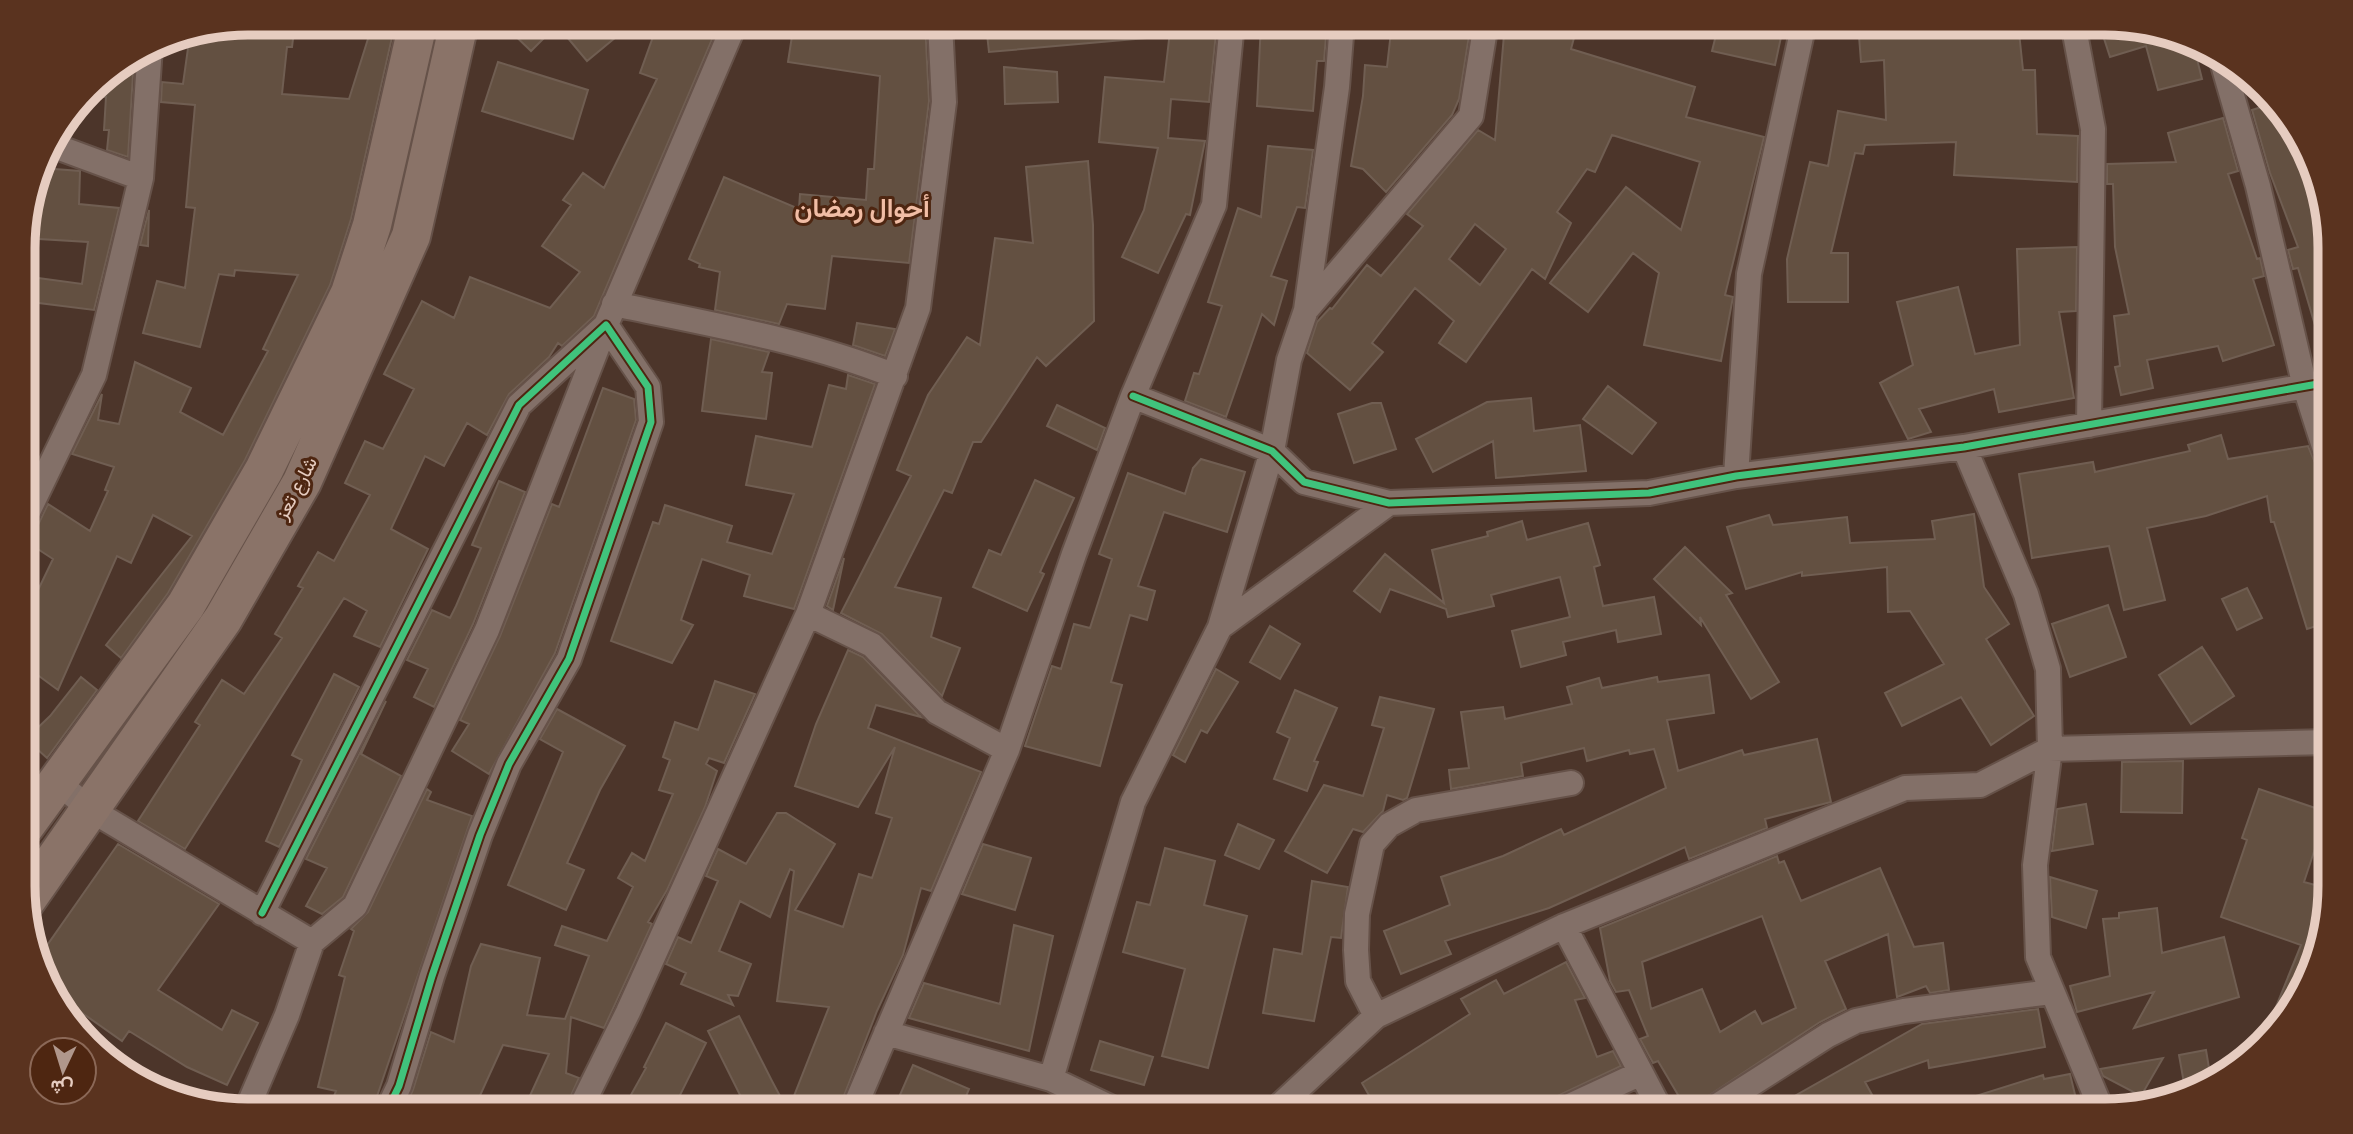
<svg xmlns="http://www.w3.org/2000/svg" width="2353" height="1134" viewBox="0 0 2353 1134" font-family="Inter,Vazirmatn,sans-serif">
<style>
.building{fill:#635041;stroke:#705e52;stroke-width:2;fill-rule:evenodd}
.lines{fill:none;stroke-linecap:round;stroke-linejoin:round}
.minor-casing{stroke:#665249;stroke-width:28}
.primary-casing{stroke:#665249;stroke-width:42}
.minor{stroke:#837068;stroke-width:24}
.primary{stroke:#8a7368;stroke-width:38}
.cycleway-casing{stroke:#4e2611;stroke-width:11}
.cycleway{stroke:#40c37c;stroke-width:7}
.labels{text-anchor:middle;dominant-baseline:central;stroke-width:6;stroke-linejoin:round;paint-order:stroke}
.street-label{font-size:19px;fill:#e6ccc0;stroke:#4e2611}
.district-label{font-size:26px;font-weight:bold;fill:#f1bda5;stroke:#4e2611}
.rim{fill:none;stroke:#e6ccc0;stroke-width:9}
</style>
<rect width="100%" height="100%" fill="#4c352a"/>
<!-- building -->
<path class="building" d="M248,23h47l-3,24h-5l-5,47 67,5 24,-76 22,1 -44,195 -21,66 -85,175 -77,133 -47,65 -15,-13 86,-109 -39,-21 -22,48 -14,-7 -59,134 -34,-25v-46l29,-60 -29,-19v-5l13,-8 11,-23 42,27 18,-40 -3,-1 9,-23 -42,-13 30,-60 -4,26 21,4 16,-62 56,26 -11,24 43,23 45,-84 -5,-2 35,-74 -63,-5 -1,6 -15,-2 -19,73 -57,-14 14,-52 28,7 10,-80 -9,-1 9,-102 -34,-3 1,-20 21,2 7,-50z
M502,23h131l-46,38 -30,-36 -26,26z
M658,23l30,9 3,-9h28l-125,293 -32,30 -4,-3 -9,14 -40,37 -22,41 -20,-12 -23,43 -19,-10 -34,73 37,20 -48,98 -26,-11 13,-25 -23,-13 -159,251 -47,-28 62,-96 -5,-3 27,-42 22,14 38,-56 -7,-4 28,-46 -5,-2 20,-34 16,9 36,-66 -25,-12 20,-42 18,8 31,-60 -30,-15 38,-73 32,17 16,-41 80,31 30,-36 -38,-26 29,-41 -8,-5 20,-27 21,15 53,-109 -17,-6z
M794,23h131l4,78 -20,162 -77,-7 -7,53 -38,-5 -8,20 -64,-14 5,-38 -21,-5 1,-3 -11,-5 35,-82 75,32 1,-15 66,6 2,-31h6l6,-93 -92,-14z
M1086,23h60v15l-157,14 -2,-18z
M1171,23h46l-8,79 -38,-3 -3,39 37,3 -15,74 -4,-1 -28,59 -36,-16 22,-47 14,-62 -59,-6 6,-65 59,5z
M1261,23h66l-3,38h-7l-4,50 -56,-5z
M1392,23l53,6 2,-6h24l-12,76 -7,16 -66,77 -23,-23 -12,-3 12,-70 2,-31 22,2z
M1505,23h73l-7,26 124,38 -9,30 78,20 -39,158 8,2 -12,64 -77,-16 15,-72 -26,-20 -45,59 -38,-29 76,-96 55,43 19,-68 -88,-27 -17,37 -8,-3 -30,43 14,11 -26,56 -13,-10 -66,93 -27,-19 15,-22 -39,-33 -43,55 11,9 -33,38 -43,-37 10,-31 13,-14 2,1 35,-44 14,11 42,-50 -16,-12 71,-84 17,10zM1475,224l31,25 -26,36 -31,-26z
M1719,23h65l-9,42 -63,-14z
M1858,23h160l5,47h12l2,64 41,2 -1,46 -123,-7 2,-33 -91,3 -2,9 -8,-1 -24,100h17v49h-60l-1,-43 23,-97 18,4 10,-55 48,9 -2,-60 -23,2z
M2099,23l94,20 9,36 -44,11 -12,-44 -36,11z
M134,57l-6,100 -21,-7 2,-20h-5l2,-33h-4l1,-19h5l1,-5z
M498,62l90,28 -15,49 -91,-28z
M1004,67l53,5 1,30 -53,2z
M2271,104l21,18 36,97 1,132 -6,1 -25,-84 -5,1 -5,-19 10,-3 -28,-74 -18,-63z
M2223,118l15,53 -10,3 29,85 3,-1 4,18 -11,3 21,66 -51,16 -5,-15 -71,14 6,28 -32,7 -6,-28 5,-1 -6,-50 15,-2 -14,-67 -2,-63h-6v-20l69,-2 -8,-29z
M1268,146l45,4 -8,58 -8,-1 -26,69 16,5 -13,44 -12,-11 -36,103 -41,-16 9,-28 5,1 23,-68 -14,-4 30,-94 23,9z
M1088,161l5,64 1,96 -48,45 -9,-9 -56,85h-8l-21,51 -8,-3 -49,97 46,11 -10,39 29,11 -18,48 -60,-62 -41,-21 70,-137 -14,-6 31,-75 39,-58 13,8 15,-107 38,5 -7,-76z
M41,168l39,3 -1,33 40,4 -25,102 -71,-9v-25l59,8 6,-42 -65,-4z
M149,210l-1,36 -8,-1z
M2077,247l-1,64 -17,1 15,86 -75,14 -5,-23 -75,20 12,23 -23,7 -28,-56 33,-18 -16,-63 61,-15 17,67 45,-9 -3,-96z
M857,323l38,6 -10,27 -32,-11z
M711,339l58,13 -7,20 10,1 -6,46 -64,-8z
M848,375l27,9 -81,225 -50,-13 6,-21 -48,-16 -21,61 12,5 -21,38 -61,-22 42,-119 6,2 6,-19 67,21 -5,16 45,12 22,-60 -48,-9 10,-49 56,11 17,-62 17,4z
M1608,386l48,37 -24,31 -49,-35z
M603,388l31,11 2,21 -81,233 -66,121 -37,-23 17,-27 -9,-4 40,-84 52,-132 7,3z
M1531,398l3,33 46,-6 6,46 -90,7 -3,-37 -60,31 -17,-33 71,-37z
M1372,403h9l15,46 -42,14 -16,-49z
M1057,405l48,23 -8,22 -50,-24z
M2221,435l7,24 80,-13 11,26 10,4v146l-22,7 -33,-107h-3l-4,-26 -61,20 -59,12 18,72 -41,10 -15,-64 -77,12 -13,-84 74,-12 2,10 95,-21 -2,-6z
M1201,459l44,13 -18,60 -63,-20 -26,74 17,5 -8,29 -17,-5 -19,67 11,3 -22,81 -75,-20 27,-80 9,3 13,-45 16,4 22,-69 -13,-5 29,-81 57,21 8,-26z
M1035,480l39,18 -34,74 4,2 -17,37 -54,-24 16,-37 12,5z
M499,481l26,11 -52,132 -39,83 -20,-10 14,-28 -21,-9 25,-50 18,8 6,-12 25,-58 -9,-3z
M1974,514l10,73 25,37 -23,15 48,77 -43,29 -30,-48 -59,29 -17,-33 59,-29 -34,-53 -22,1 -1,-45 -85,9v-4l-56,17 -19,-62 42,-12 4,10 74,-8 3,26 85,-4 -3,-18z
M1522,521l5,19 61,-17 12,42 -6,2 9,39 51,-9 7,37 -43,8 -2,-12 -53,12 3,13 -45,12 -9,-36 58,-14 -10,-40 -69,18 3,11 -46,11 -2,-8 -56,-20 -10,23 -26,-21 31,-37 59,49 -12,-53 56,-14 -1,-4z
M1685,547l47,46 -6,2 53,87 -28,17 -51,-82 1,8 -47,-46z
M844,558l-11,52 -6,-4z
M2247,588l15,30 -25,12 -15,-31z
M2108,605l18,52 -56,20 -18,-53z
M1270,626l30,18 -20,35 -30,-17z
M2202,647l32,49 -43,28 -32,-49z
M848,650l15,7 58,60 -45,-12 -8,23 113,44 -50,119 -10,-3 -18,67 -26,56 -39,100h-4l-40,-15 35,-89 -52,-6 17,-130 -4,-2 -20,48 -30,-16 -21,50 32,13 -13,32 -10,-1 5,10 -52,-21 5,-11 -20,-9 12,-27 13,6 27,-62 -12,-5 12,-27 28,15 31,-51h9l49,31 -40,66 48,17 16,-53 13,4 20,-60 -16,-5 19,-66 -37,60 -63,-21 21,-62z
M1216,669l22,13 -31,51 -6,-3 -16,32 -12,-7z
M334,674l25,13 -80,160 -13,-6 36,-81 -10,-5z
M1709,675l5,38 -47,7 11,51 64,-21 2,5 73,-16 14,63 -66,17 2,9 -78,31 -4,-12 -136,61 -104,33 6,13 -50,20 -17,-43 66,-26 -9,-28 62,-21 58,-27 3,6 102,-47 -12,-39 -24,5 -1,-4 -42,11 -3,-13 -63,15 2,13 -72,13 -2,-19 20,-2 -8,-56 42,-5 2,12 67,-15 -5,-17 32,-9 3,10 55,-11 1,5z
M81,677l16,13 -50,68 -21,-19 24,-23z
M715,681l40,13 -31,69 -15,-5 -3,6 11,7 -12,36 -38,83 -19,32 4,2 -48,104 -33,-11 -5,56 13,5 -15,33h-41l26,-57 -46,-9 -30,66h-70l10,-21 18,-58 23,10 17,-76 10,-22 59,14 -13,57 38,4 24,-63 -34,-11 7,-19 45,15 26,-54 -15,-9 14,-25 13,8 28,-67 -14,-4 11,-30 -7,-3 12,-35 23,8z
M1295,690l42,18 -23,53 4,1 -11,29 -33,-12 16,-41 -13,-6z
M1380,697l54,12 -27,89 -4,2 -16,-5 -4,16 -20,21 -10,-3 -26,44 -42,-22 39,-66 39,11 21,-68 -12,-3z
M386,701l-25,53 40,22 -58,121 -21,17 -16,-8 21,-38 -21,-9z
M557,709l68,37 -25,44 -33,73 17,7 -18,40 -58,-25 55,-133 -23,-13z
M2183,761l-1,52 -61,-1 1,-50z
M427,789l4,3 -4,8 45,16 -100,295h-44l8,-20 -18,-4 27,-110 -6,-2 15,-44 -3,-2 17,-17z
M2259,789l68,23 -23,70 26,7 -23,96 -35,40 -3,-1 32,-79 -80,-28 26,-77 -5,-2z
M2086,804l7,40 -41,7 5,-42z
M1238,824l36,16 -15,29 -34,-14z
M118,844l101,60 -61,86 64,40 10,-20 26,13 -31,62 -40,-18 -58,-36 -7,10 -64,-45 -17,-42z
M983,844l48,14 -16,52 -53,-16z
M1165,848l50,13 -11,44 43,11 -39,152 -46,-12 23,-87 -62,-17 14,-50 13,3z
M1777,856l2,7 5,-2 17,40 79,-33 34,79 29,-4 6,47 -19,3 -4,-7 -29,11 -9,-63 -63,27 21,48 -26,13 -133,88 -29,-49 -5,2 -13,-24 8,-3 -19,-46 -13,2 -6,-11 -10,-53zM1762,916l34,92 -34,16 -7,-13 -35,21 -18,-43 -51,20 -9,-47z
M2050,877l47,14 -11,37 -34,-11z
M1312,881l36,6 -7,51 -10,-1 -17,84 -51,-8 11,-64 28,5z
M2157,908l5,45 62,-16 15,60 -105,31 20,-36 -77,20 -7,-26 40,-10 -7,-57 16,-1v-5z
M1014,925l39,11 -24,115 -120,-33 15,-35 76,21z
M1566,962l19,36 -10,2 22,57 16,-6 8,15 -68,32 -13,13h-162l-16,-28 108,-69 -9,-15 35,-19 8,14z
M2038,1009l7,38 -116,21 -1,-8 -63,22 16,29h-113l154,-87z
M739,1016l33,65 16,30h-40l-40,-80z
M666,1023l40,20 -26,52 28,16h-86l24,-43 -2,-1z
M1100,1041l53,16 -9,28 -53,-15z
M2206,1050l5,30 -26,9 -6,-34z
M2163,1058l-22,38 -38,-20 -3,-7z
M913,1065l56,24 -9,22h-67z
M2070,1074l9,37h-135v-5l99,-31 1,4z"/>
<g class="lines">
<!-- minor casing -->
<g class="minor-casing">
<path id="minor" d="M2073,23l20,106 -4,296
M2222,61l36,125 47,201 24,75
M49,144l92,34
M614,304c95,20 191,36 281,72
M1306,310l31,-223 5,-64
M1133,396l139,55 32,31 85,21 260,-10 87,-17 228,-29 365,-65
M1964,447l62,147 22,75 2,80 -15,116 3,92 64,154
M1736,476l13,-202 55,-251
M24,520l70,-145 47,-197 9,-131
M808,614l64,31 65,67 70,38
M1220,627l169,-124
M56,781l35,29 221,132
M262,913l257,-508 87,-80 42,62 3,35 -82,237 -60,105 -29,71 -48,141 -33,110 -12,25
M1564,926l97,185
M1376,1016l-18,-35 -2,-31 1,-36 15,-70 17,-19 27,-15 155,-27
M886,1033l165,46 67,32
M1051,1079l82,-277 87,-175 52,-176 17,-91 17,-50 165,-194 15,-93
M246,1111l41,-96 25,-73 43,-36 132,-276 119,-305 129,-302
M579,1111l49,-99 180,-398 110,-306 26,-206 -4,-79
M853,1111l154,-361 67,-196 59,-158 81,-191 18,-182
M1274,1111l102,-95 188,-90 341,-138 75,-3 70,-36 280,-7
M1559,1111l82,-38
M1709,1111l119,-76 28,-14 48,-10 147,-19"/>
</g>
<!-- primary casing -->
<g class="primary-casing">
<path id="primary" d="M25,826l161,-221 78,-135 53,-109 33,-68 22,-68 46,-202
M25,902l198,-283 79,-137 109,-246 48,-213"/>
</g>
<!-- minor -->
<use href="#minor" class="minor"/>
<!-- primary -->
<use href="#primary" class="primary"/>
<!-- cycleway casing -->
<g class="cycleway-casing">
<path id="cycleway" d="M1133,396l139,55 32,31 85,21 260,-10 87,-17 228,-29 365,-65
M262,913l257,-508 87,-80 42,62 3,35 -82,237 -60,105 -29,71 -48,141 -33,110 -12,25"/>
</g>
<!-- cycleway -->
<use href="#cycleway" class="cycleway"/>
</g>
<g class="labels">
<!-- street labels -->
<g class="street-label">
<text transform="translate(296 488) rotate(-62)">شارع تعز</text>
</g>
<!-- district labels -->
<g class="district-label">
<text x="862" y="207">أحوال رمضان</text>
</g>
</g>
<!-- crop -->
<path d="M0 0H2353V1134H0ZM248 35H2105A213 213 0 0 1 2318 248V886A213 213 0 0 1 2105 1099H248A213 213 0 0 1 35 886V248A213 213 0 0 1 248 35Z" fill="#5a331f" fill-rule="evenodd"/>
<path class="rim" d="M248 35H2105A213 213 0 0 1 2318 248V886A213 213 0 0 1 2105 1099H248A213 213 0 0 1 35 886V248A213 213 0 0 1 248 35Z"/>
<!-- north arrow -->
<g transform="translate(63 1071) rotate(184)"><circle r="33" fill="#4e2611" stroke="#8b6857" stroke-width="2"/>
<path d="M0-5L12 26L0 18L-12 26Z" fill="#b0978c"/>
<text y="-10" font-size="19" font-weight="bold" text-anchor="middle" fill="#e6ccc0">ش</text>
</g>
</svg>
